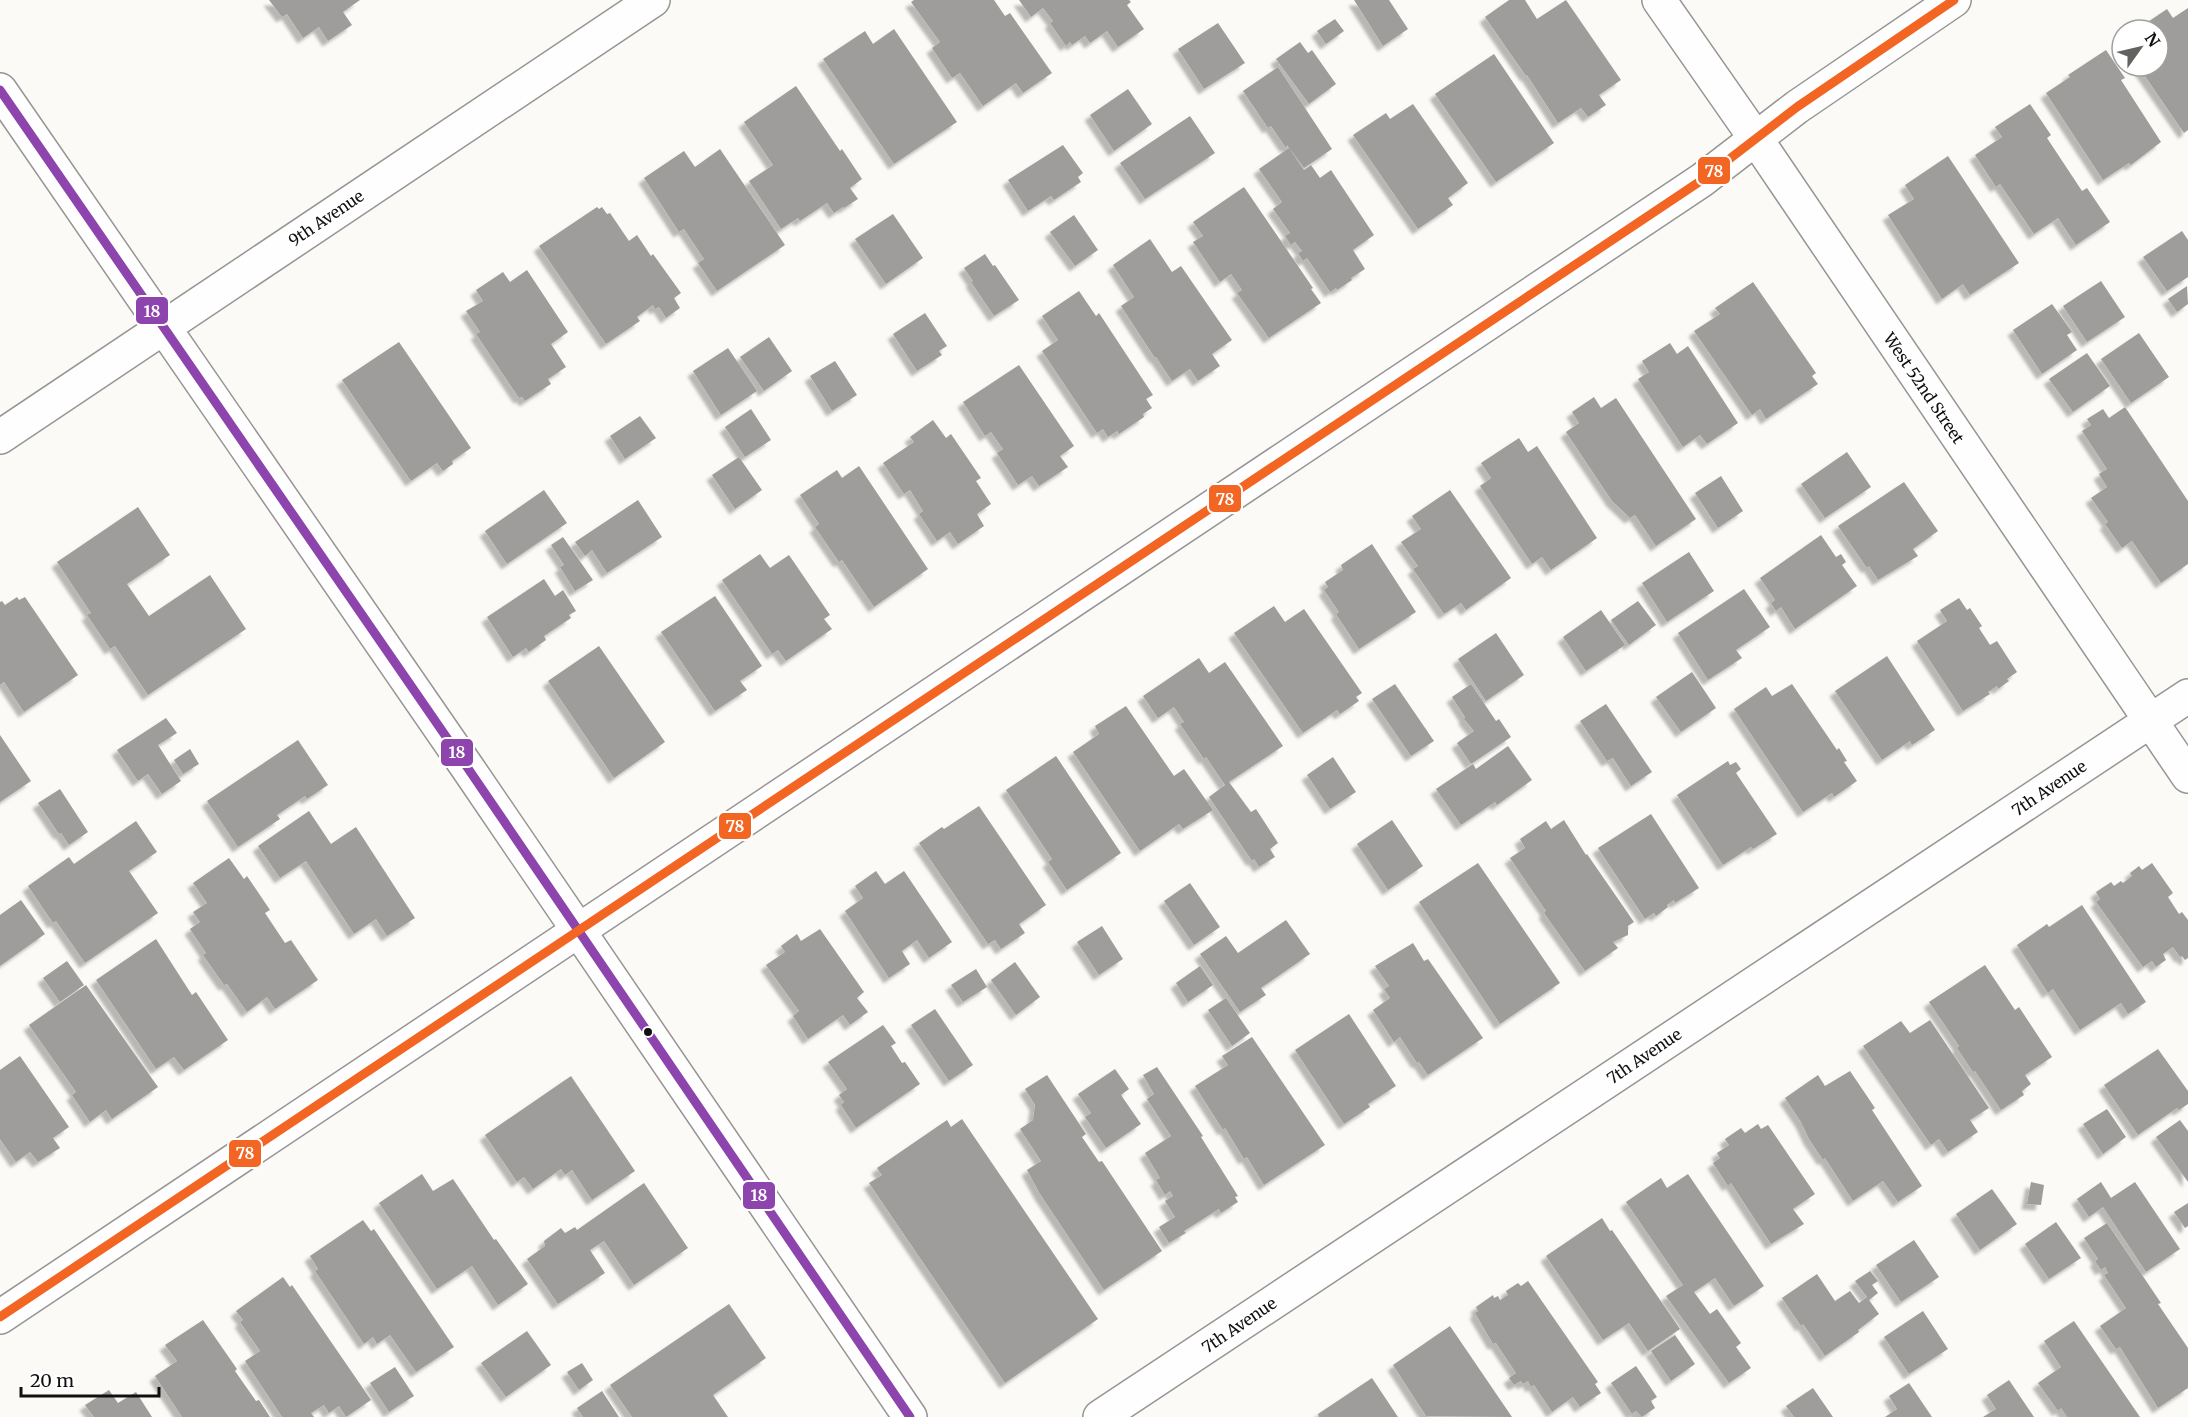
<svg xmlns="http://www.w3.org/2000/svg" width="2188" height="1417" viewBox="0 0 2188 1417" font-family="Merriweather,serif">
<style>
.building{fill:#9f9d9b;filter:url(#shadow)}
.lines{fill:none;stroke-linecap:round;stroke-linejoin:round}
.minor-casing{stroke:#969594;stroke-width:36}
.minor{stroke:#fefefe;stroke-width:33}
.bus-1-casing{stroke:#fff;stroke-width:14}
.bus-2-casing{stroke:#fff;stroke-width:14}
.bus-1{stroke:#8e44ad;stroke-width:9}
.bus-2{stroke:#f26522;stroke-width:9}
.bus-dot{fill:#101010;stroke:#fff;stroke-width:2}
.labels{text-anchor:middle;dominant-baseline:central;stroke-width:6;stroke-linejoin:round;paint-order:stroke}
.street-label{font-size:16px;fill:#101010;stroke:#fff}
.line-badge{stroke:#fff;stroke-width:2}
.badge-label{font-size:16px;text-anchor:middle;font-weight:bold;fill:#fff}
</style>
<defs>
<filter id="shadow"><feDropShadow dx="-5.5" dy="5.5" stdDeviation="1.5" flood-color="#0004"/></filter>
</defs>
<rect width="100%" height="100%" fill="#fbfaf6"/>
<!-- building -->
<path class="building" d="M269,0h91l-17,12 9,13 -24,16 -9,-14 -16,11 -16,-24 -5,3z
M914,0h80l11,16 5,-3 42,60 -29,20 -7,-10 -33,23 -23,-33 -8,5 -20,-30 8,-6 -29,-40z
M1019,0h110l2,2 -4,3 17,24 -26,18 -11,-16 -17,12 -5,-7 -13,9 -2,-3 -4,4 -16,-23 3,-2 -10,-13 -12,9z
M1354,0h35l19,29 -25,17z
M1509,0h16l12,19 29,-19 55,80 -22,15 7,10 -18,12 -7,-9 -23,15 -31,-48 -1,1 -41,-59z
M2188,8v122l-4,3 -46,-67h20v-36h-22l31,-21 6,9z
M1335,19l9,12 -18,13 -9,-13z
M1218,23l27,40 -41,26 -26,-40z
M894,29l63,93 -63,42 -71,-105 42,-28 8,13z
M1300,42l8,11 4,-3 24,34 -27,20 -33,-45z
M2106,50l19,28 -4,2 40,62 -30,23 -2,-2 -26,17 -57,-87 24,-16 -2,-2z
M1494,54l60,89 -58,39 -61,-88z
M1278,67l54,82 -28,19 -17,-23 -1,3 -15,-22 -3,2 -25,-37z
M796,86l44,65 2,-2 20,30 -12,9 8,11 -14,9 -1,-1 -9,6 -7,-10 -27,18 -2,-3 -17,11 -32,-48 24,-16 -29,-43z
M1128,89l24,35 -38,27 -24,-36z
M1413,104l55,79 -20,15 5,7 -35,24 -65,-94 33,-22 4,6z
M2030,104l21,31 -4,3 35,53 5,-3 23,34 -34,23 -18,-27 -24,16 -34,-50 -4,3 -21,-32 27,-18 -7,-10z
M1190,116l25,37 -70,46 -25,-36z
M1063,145l20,28 -5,4 3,5 -27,18 -3,-4 -23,15 -20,-31z
M1289,148l15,22 7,-5 9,13 11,-8 43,65 -21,15 12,19 -14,9 1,2 -15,10 -1,-2 -6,4 -23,-34 -4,3 -5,-8 4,-2 -7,-9 -4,3 -6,-9 5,-3 -17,-24 9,-7 -23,-33z
M720,149l65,96 -68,46 -19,-28 6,-4 -20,-30 -5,3 -35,-54 40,-27 11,16z
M1948,156l71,107 -49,32 -7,-11 -21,15 -54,-84 26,-16 -9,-14z
M1244,187l69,101 -2,1 10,14 -52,35 -32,-45 5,-3 -11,-16 -11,8 -27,-40 10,-6 -10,-14z
M597,207l2,2 3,-2 5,7 3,-1 19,28 8,-6 14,21 2,-2 28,39 -7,5 6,10 -14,10 -7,-11 -4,2 -2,-4 -16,12 3,4 -34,23 -67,-98z
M893,214l30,44 -37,26 -31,-45z
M1074,215l24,35 -23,16 -25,-34z
M2182,231l6,9v37l-21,14 -24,-34z
M1150,239l22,33 9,-6 51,74 -20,14 8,12 -22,15 -8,-12 -18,12 -16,-24 -1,1 -34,-52 13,-9 -21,-32z
M985,254l8,12 2,-1 24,35 -25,16 -23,-34 2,-1 -9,-13z
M527,270l41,62 -17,12 15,23 -18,12 3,5 -26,17 -3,-4 -3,1 -43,-64 4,-2 -14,-21 17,-10 -7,-11 27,-18 7,10z
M2101,281l24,36 -38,25 -24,-36z
M1753,282l63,91 -4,3 6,8 -52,35 -6,-10 -8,6 -58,-84 26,-17 -5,-6z
M2187,286l1,18 -11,8 -9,-13z
M1079,291l17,25 3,-3 54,82 -7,4 6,9 -9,6 1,3 -25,17 -2,-3 -9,6 -5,-8 -6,4 -55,-82 16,-11 -16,-24z
M2052,304l20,28 -5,3 10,15 -35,24 -29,-44z
M925,313l22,33 -8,5 3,4 -25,16 -24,-37z
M2139,333l30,44 -38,26 -30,-44z
M769,337l23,34 -28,20 -24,-34z
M399,342l72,106 -19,13 1,3 -10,7 -6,-8 -26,18 -69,-101z
M1670,343l7,11 11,-8 50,77 -31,21 -7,-9 -17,12 -45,-68 11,-7 -7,-11z
M728,348l29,43 -36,24 -28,-44z
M2087,353l23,33 -37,26 -24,-33z
M835,361l22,34 -25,16 -22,-35z
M1019,365l55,81 -14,10 8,11 -29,19 -7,-10 -14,9 -21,-32 6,-4 -12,-17 -6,4 -22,-34z
M1594,397l7,11 15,-10 80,121 -40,27 -21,-31 -5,3 -18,-17 -46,-69 13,-9 -7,-11z
M2125,407l63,94v63l-27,19 -29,-42 -10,7 -17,-24 3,-2 -17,-24 16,-11 -8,-13 8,-5 -25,-38 9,-6 -4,-6 16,-10 6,9z
M751,409l20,31 -26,17 -20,-30z
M640,416l16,22 -31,21 -15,-23z
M933,420l13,18 5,-4 30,44 -5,3 15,23 -14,10 7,12 -26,18 -8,-12 -13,9 -18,-27 4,-3 -13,-21 -6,4 -21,-31 31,-21 -4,-5z
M1519,438l9,14 9,-6 60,92 -46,32 -9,-13 -10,7 -52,-78 11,-8 -10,-15z
M1847,452l24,35 -46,31 -24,-34z
M739,457l23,33 -27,19 -23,-34z
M859,466l69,103 -54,38 -32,-47 -3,2 -24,-35 4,-3 -19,-29 37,-25 5,8z
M1721,476l22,35 -25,17 -23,-35z
M1904,482l34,49 -25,18 5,7 -40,24 -9,-14 -2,2 -29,-42z
M544,490l23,33 -60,41 -22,-33z
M1450,490l61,88 -45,32 -5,-7 -17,11 -31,-45 5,-3 -17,-24 20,-13 -9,-13z
M638,500l24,37 -55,36 -15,-23 -7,6 -10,-14z
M138,507l32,48 -43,29 22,32 61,-41 36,54 -98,66 -33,-49 -5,3 -23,-34 4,-2 -34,-51z
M1821,535l15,22 5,-3 5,8 -4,3 15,21 -62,43 -14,-22 -5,4 -5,-8 4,-3 -15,-22z
M563,537l30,43 -18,11 -15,-24 4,-2 -13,-20z
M1372,544l44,68 -57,37 -23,-35 3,-2 -15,-22 4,-3 -3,-5 18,-12 -2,-5z
M1689,552l25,39 -47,31 -25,-39z
M760,554l10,14 19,-13 41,60 -6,4 8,10 -46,32 -8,-11 -6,4 -50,-74z
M544,579l11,17 8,-6 13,21 -7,4 2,3 -27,18 2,4 -17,12 -3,-4 -13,9 -26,-40z
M1744,589l26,38 -34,23 6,8 -34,22 -30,-47z
M715,596l47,70 -22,15 7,9 -32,21 -54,-79z
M17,597l2,3 6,-3 53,78 -54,37 -20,-30 -4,3v-83l2,-1 3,4z
M1959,598l8,12 3,-2 12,18 -3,2 11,17 7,-4 20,31 -10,7 2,2 -11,8 -1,-3 -9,6 2,2 -27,17 -46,-70 30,-20 -7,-11z
M1638,601l18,24 -27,20 -18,-25z
M1274,606l11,16 19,-13 58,84 -6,4 3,4 -19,13 -3,-4 -34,23 -69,-100z
M1601,610l24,35 -39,26 -23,-34z
M1496,633l28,42 -38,26 -28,-42z
M599,646l66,96 -51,36 -66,-97z
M1887,656l48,74 -23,15 -2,-4 -28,19 -47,-69z
M1199,658l10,15 16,-11 58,84 -54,36 22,30 5,-3 22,34 -8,6 5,8 -16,10 -5,-8 -2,2 -43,-64 16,-12 -19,-28 -2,2 -24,-35 4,-2 -10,-15 -16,11 -15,-22z
M1692,672l24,36 -35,24 -25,-35z
M1395,684l39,57 -23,15 -39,-57z
M1471,684l25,37 3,-2 12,18 -40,27 -14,-21 17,-12 -10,-12 1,-2 -13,-20z
M1792,684l45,66 2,-2 8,13 -3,1 13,19 -23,16 -2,-4 -29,19 -69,-103 32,-22 6,9z
M1606,704l46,68 -21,14 -18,-28 -6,3 -27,-40z
M1126,706l48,70 10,-7 29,41 -30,19 -4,-5 -39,27 -67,-99 26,-18 -4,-8z
M166,718l11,15 -19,12 23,36 -19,13 -14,-20 -10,7 -21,-31z
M0,735l31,46 -31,21z
M298,740l30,45 -21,14 -2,-3 -28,19 3,4 -42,28 -31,-46z
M1508,746l24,34 -35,25 -2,-3 -34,23 -25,-36 37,-25 3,5z
M190,749l9,15 -16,10 -9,-14z
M1056,756l65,97 -54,37 -19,-28 4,-3 -46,-69z
M1333,757l23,35 -26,17 -23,-34z
M1728,761l2,4 6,-3 5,7 -5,4 41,61 -24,15 -2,-2 -28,18 -46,-70z
M60,789l28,43 -19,13 -8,-12 -2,1 -21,-31z
M979,806l67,99 -27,19 6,9 -24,16 -6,-9 -7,4 -69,-101 23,-16 2,2z
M309,811l22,33 25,-17 59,91 -28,18 -11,-17 -22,15 -48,-73 -26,17 -22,-32z
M1651,814l48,74 -24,15 -1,-3 -7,5 1,2 -12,9 -2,-3 -9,6 -47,-71z
M1392,820l31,46 -35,24 -31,-46z
M1564,820l22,35 1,-1 47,68 -6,4v9l-15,7 5,6 -33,23 -41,-58 2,-2 -36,-53 15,-10 -5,-9 26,-18 5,8z
M136,821l21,31 -28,19 29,42 -73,50 -29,-42 -3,2 -25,-37 41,-29 5,7z
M229,858l15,21 3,-3 23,34 -5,3 20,30 6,-3 27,40 -43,29 -8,-12 -20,15 -20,-28 -3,1 -21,-30 3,-2 -16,-24 10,-7 -7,-10 14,-9 -14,-20z
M1478,863l82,120 -60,41 -81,-122z
M2152,863l21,30 -5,4 11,17 3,-2 6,8v38l-3,2 -3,-4 -2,1 -7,-10 -10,7 3,6 -10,7 -4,-6 -9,6 -47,-65 4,-3 -4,-7 15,-10 3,4 7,-5 2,2 9,-7 -2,-3 9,-7 3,4z
M876,871l9,13 19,-13 48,71 -23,16 -12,-18 -15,11 8,13 -21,14 -44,-67 18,-13 -8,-12z
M1190,883l30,44 -26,18 -30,-44z
M21,900l24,34 -45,32v-51z
M2082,905l64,97 -18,12 -7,-11 -41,27 -27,-41 -5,4 -31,-48 30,-21 2,3z
M1286,920l24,34 -49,34 5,7 -26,17 -40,-58 26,-18 12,17z
M1102,926l21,33 -24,16 -22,-33z
M820,929l44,63 -7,6 11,14 -18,13 -7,-10 -35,24 -15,-23 6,-5 -33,-46 19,-13 -4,-6 16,-12 4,7z
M156,939l36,56 4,-3 32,48 -44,30 -10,-13 -18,12 -60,-89z
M1413,943l11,18 4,-2 55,79 -55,37 -9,-13 -2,1 -17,-26 -6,5 -21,-32 17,-12 -6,-9 5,-3 -14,-20z
M67,961l17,24 -24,17 -17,-24z
M1015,962l25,35 -24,18 -25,-35z
M1985,965l30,45 4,-3 33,50 -27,18 6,9 -9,7 2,4 -23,15 -26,-39 -2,1 -16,-24 2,-2 -30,-44z
M1200,966l13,19 -25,17 -12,-19z
M976,969l11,18 -24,15 -12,-17z
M86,985l72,102 -46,32 -6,-9 -16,12 -18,-27 4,-3 -47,-67z
M1226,998l24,35 -18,13 -24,-36z
M935,1009l38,56 -24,16 -38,-56z
M1349,1014l47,72 -28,18 2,3 -26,17 -49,-74z
M1930,1020l59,88 -19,12 8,12 -30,20 -9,-13 -8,6 -68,-99 38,-25 9,12z
M883,1025l13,18 -5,3 11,17 3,-1 15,22 -64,44 -15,-23 3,-3 -5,-7 8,-6 -19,-27z
M1252,1037l73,108 -61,40 -17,-28 -3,2 -19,-31 -2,2 -28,-44 33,-21 -6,-9z
M2158,1049l30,42v13l-9,6 -2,-2 -39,27 -34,-50z
M20,1056l49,71 -16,11 7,10 -22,14 -8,-10 -14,10 -16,-23v-69z
M1157,1067l46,69 -2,1 37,59 -3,1 3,5 -17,11 -2,-4 -35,22 2,2 -17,10 -10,-16 16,-10 -10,-16 8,-5 -3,-5 -5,4 -9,-15 4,-2 -15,-25 26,-17 -24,-37 7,-5 -11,-19z
M1115,1069l14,20 -8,6 20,29 -35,24 -21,-31 6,-4 -13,-19z
M1850,1071l25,37 -3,2 50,76 -24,16 -15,-21 -30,20 -28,-43 -2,2 -14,-21 -8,-17 -16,-24 33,-23 7,11z
M1047,1075l39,59 -4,3 17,25 3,-1 60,90 -58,39 -64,-96 -13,-24 14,-9 -21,-32 13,-9 2,-15 -10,-16z
M571,1076l64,95 -43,29 -20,-30 -7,5 -4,-6 -28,20 -9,-12 -7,5 -32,-47z
M2107,1109l19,28 -23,17 -20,-30z
M962,1119l136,200 -93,64 -136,-200 13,-8 -5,-7 70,-48 4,7z
M2180,1120l8,11v51l-32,-45z
M1758,1124l3,5 7,-4 47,69 -22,15 11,15 -33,20 -40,-61 -3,3 -15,-23 7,-5 -3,-5 12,-8 -4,-6 16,-11 4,5z
M422,1174l11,17 20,-12 41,61 2,-1 32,45 -30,21 -26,-39 -35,23 -58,-86z
M1688,1174l76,112 -30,20 -19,-28 -21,14 16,22 7,-5 24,34 -5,4 15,21 -22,15 -63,-87 17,-11 -57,-83 35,-24 6,10z
M2031,1182l13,3 -3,20 -14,-1z
M2101,1182l10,16 24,-16 45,67 -34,23 -43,-65 -14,10 -12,-18z
M644,1183l44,65 -54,37 -30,-44 -14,9 15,23 -47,31 -31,-45 18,-13 -1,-5 17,-13 4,5 10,-6 2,3z
M1992,1189l25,35 -37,26 -24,-36z
M2188,1203v23l-3,2 -11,-16z
M1602,1218l8,13 2,-1 68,99 -32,22 -19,-28 -26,17 -57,-84z
M363,1220l8,11 3,-2 80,118 -38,25 -26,-37 -13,9 -4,-7 -9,7 -49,-73 3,-2 -8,-13z
M2056,1222l25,36 -32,21 -24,-35z
M2107,1223l54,80 -3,1 30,44v40l-30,20 -38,-61 -4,2 -16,-23 26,-18 -22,-33 4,-2 -3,-6 -4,3 -6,-9 3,-2 -14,-21z
M1914,1240l25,37 -38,25 -25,-37z
M1870,1271l8,10 -6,4 6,8 -9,7 10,14 -21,16 1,2 -34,24 -22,-32 -2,2 -19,-28 35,-24 18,27 15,-10 9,12 8,-6 -12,-16z
M283,1277l7,10 2,-2 79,115 -25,17 -7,-11 -10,7 -5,-8 -13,8 3,4h-32l-37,-56 15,-10 -20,-29 3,-2 -7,-9z
M1528,1281l70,101 -3,2 6,9 -21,14 -7,-10 -21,15 -18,-27 -3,2 -3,-6 -5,3 -2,-3 -7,4 -5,-7 7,-5 -20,-30 -3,1 -18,-31 3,-2 -2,-4 17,-12 1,3 4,-2 2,4 8,-5 -2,-4 12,-8 3,3z
M729,1304l37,54 -53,37 15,22h-96l-22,-32z
M1923,1311l25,38 -39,25 -25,-37z
M203,1320l34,49 -2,2 21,30 3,-1 11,17h-88l-27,-41 22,-15 -12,-16z
M2074,1321l66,96h-73l-6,-9 -3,3 -20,-28 23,-16 -17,-26z
M1450,1326l62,91 -86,-1 -33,-51z
M527,1331l24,34 -45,32 -25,-34z
M1675,1335l20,29 -24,17 -20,-30z
M582,1363l11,17 -14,10 -12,-18z
M1636,1366l21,31 -6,4 4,7 -13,9 -6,-6 -4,3 -21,-31z
M395,1367l19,29 -25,16 -19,-29z
M1372,1378l26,39h-79l-1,-3z
M2009,1380l25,37h-51l13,-8 -9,-14z
M1909,1383l23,34h-47l12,-8 -8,-13z
M1813,1388l20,29h-39l-8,-11z
M109,1390l9,13 18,-11 16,25h-58l-9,-12z
M602,1391l17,26h-36l-6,-9z"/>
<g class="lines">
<!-- minor casing -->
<g class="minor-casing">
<path id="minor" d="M1659,0l97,139 432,637
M0,90l467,677 443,650
M0,437l653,-437
M0,1317l1702,-1137 95,-73 157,-107
M1100,1417l1088,-721"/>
</g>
<!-- minor -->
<use href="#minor" class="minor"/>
<!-- bus-1 casing -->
<g class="bus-1-casing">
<path id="bus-1" d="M0,90l467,677 443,650"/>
</g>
<!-- bus-2 casing -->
<g class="bus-2-casing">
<path id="bus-2" d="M0,1317l1702,-1137 95,-73 157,-107"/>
</g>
<!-- bus-1 -->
<use href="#bus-1" class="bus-1"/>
<!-- bus-2 -->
<use href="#bus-2" class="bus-2"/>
</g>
<!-- markers -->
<circle class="bus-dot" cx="648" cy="1032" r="5"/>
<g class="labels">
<!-- street labels -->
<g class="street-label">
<text transform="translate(326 218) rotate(-34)">9th Avenue</text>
<text transform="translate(1924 388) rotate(56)">West 52nd Street</text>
<text transform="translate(2049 788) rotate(-34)">7th Avenue</text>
<text transform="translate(1644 1056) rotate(-34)">7th Avenue</text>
<text transform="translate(1239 1325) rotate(-34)">7th Avenue</text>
</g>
</g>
<g class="line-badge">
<rect x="1697" y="156" width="34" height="29" rx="6" fill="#f26522"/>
<rect x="135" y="296" width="34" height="29" rx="6" fill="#8e44ad"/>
<rect x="1208" y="484" width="34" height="29" rx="6" fill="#f26522"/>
<rect x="440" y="738" width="34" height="29" rx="6" fill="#8e44ad"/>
<rect x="718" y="812" width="34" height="28" rx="6" fill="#f26522"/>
<rect x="228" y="1139" width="34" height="29" rx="6" fill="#f26522"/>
<rect x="742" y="1181" width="34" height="29" rx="6" fill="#8e44ad"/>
</g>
<g class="badge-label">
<text x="1714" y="177">78</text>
<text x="152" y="317">18</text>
<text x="1225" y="505">78</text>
<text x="457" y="758">18</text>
<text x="735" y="832">78</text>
<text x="245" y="1159">78</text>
<text x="759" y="1201">18</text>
</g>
<!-- north arrow -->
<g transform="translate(2140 48) rotate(56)"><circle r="28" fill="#ffffff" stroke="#9f9f9f" stroke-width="1.5"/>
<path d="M0-4.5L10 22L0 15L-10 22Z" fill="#626260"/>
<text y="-9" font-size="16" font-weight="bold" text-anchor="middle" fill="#101010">N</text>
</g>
<!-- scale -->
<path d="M21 1387v9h138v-9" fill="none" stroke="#101010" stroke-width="3"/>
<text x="30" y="1387" font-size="18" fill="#101010" stroke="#ffffff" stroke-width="4.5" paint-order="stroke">20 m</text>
</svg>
